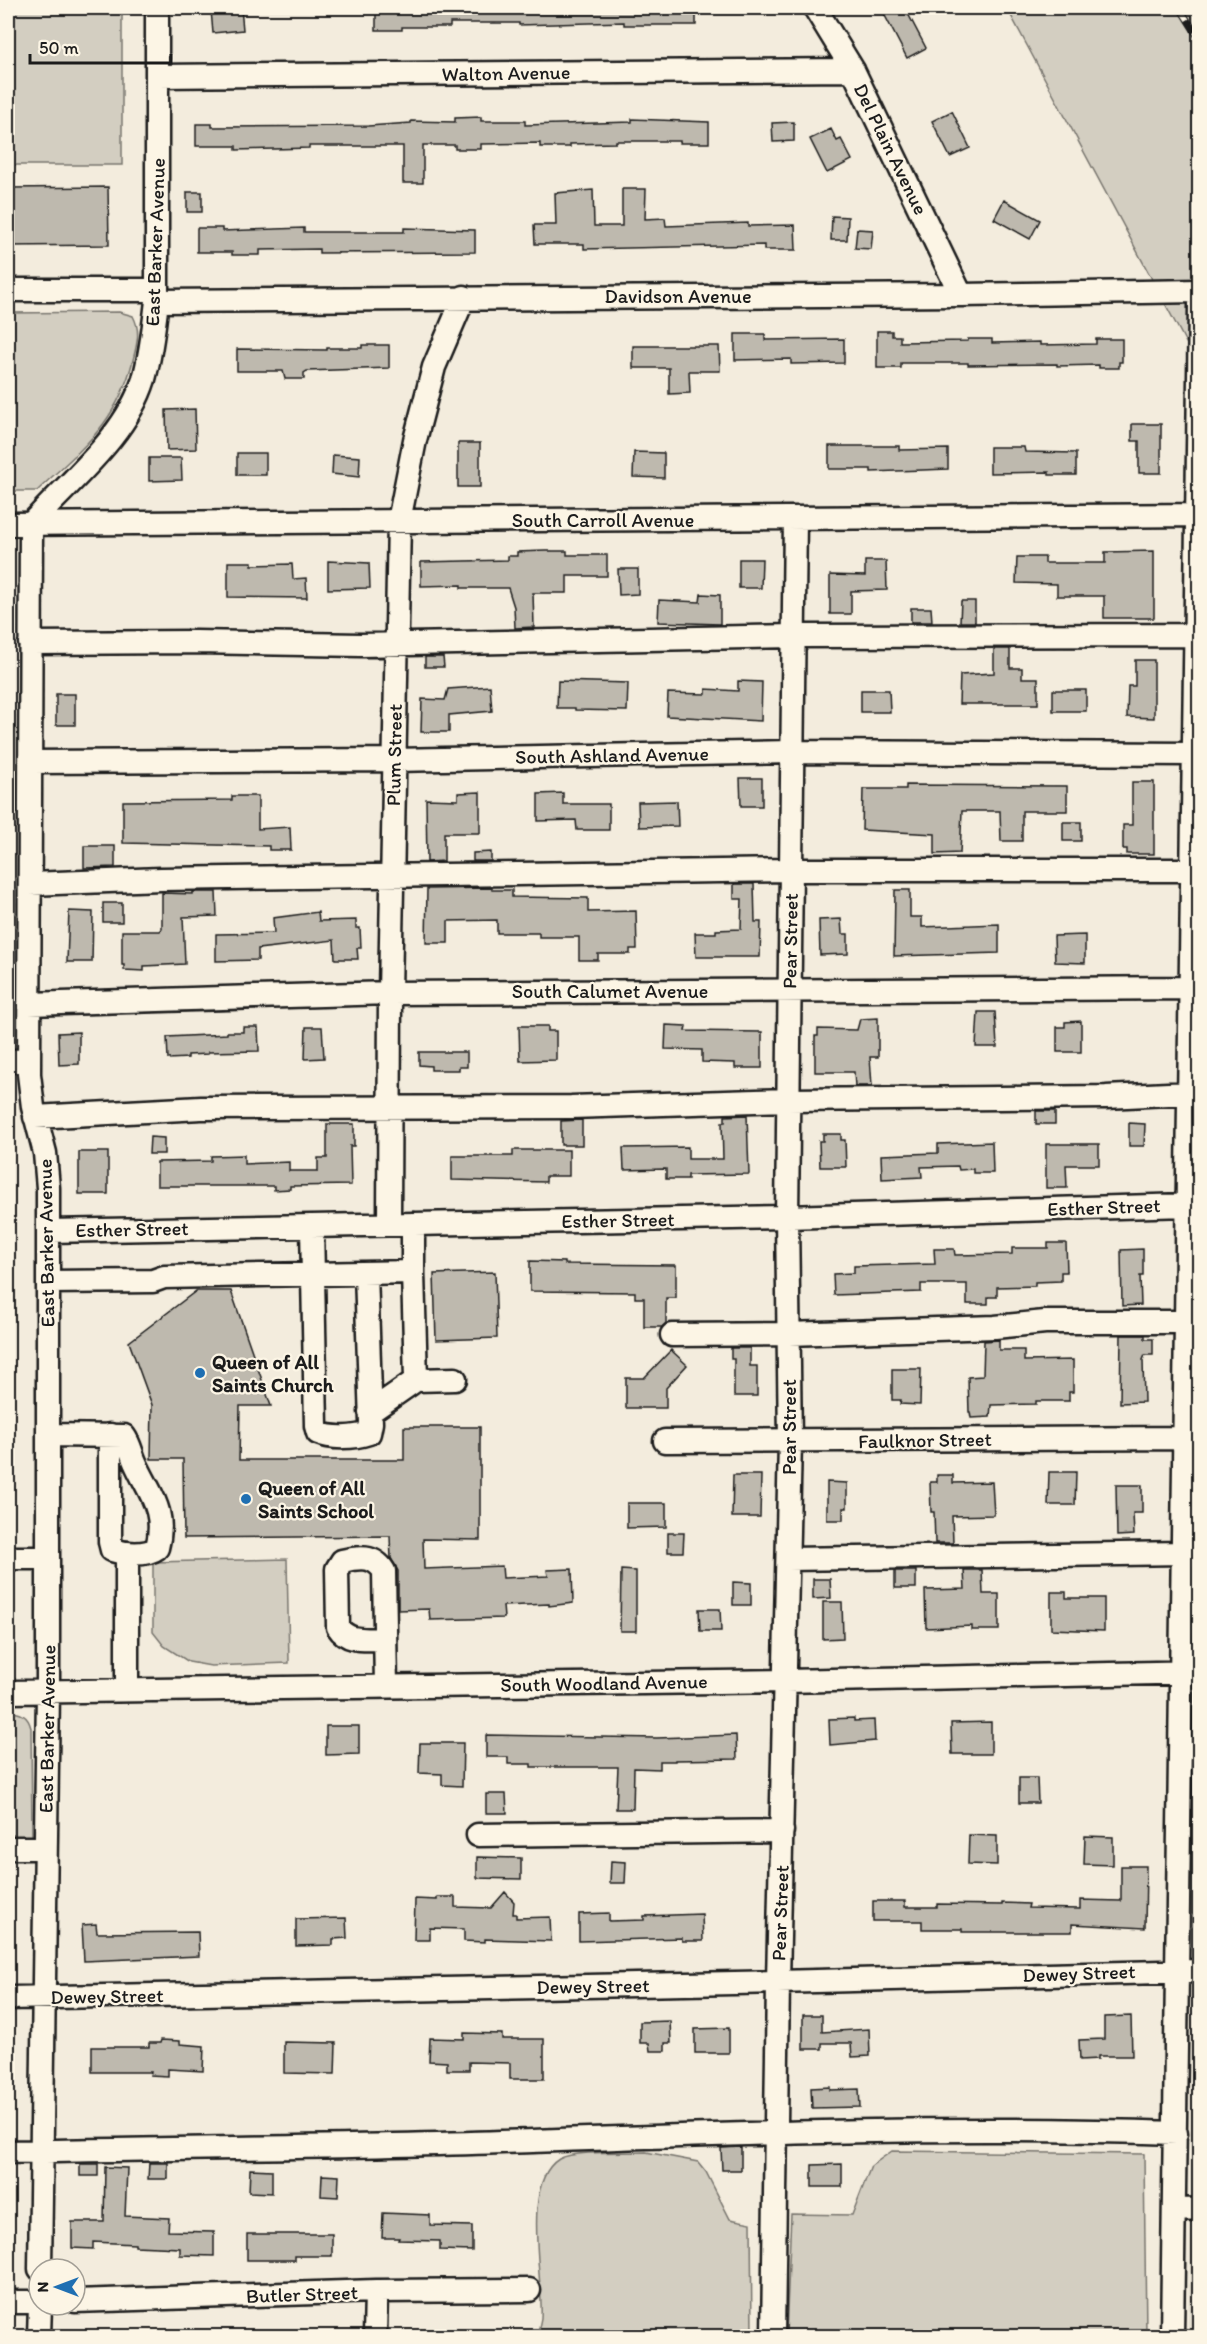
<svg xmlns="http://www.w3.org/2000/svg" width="1207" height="2344" viewBox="0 0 1207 2344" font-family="Itim,sans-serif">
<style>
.built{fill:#e3ddcf}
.green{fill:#d3cec1;stroke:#78756e;stroke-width:1.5}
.building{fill:#beb9ae;stroke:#1c1c1c;stroke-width:1.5}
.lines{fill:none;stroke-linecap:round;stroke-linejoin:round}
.minor-casing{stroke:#1c1c1c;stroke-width:27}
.minor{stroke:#fcf5e5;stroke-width:22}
.rail-casing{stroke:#1c1c1c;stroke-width:7}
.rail{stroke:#fcf5e5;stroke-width:4.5;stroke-dasharray:14;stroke-linecap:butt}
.poi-dot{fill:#1f6fb2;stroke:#fcf5e5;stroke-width:2}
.labels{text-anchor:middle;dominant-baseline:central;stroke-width:4.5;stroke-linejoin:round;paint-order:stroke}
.street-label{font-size:20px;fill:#1c1c1c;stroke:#fcf5e5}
.poi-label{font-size:20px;font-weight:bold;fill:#1c1c1c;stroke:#fcf5e5;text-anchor:start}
</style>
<rect width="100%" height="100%" fill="#f3ecdd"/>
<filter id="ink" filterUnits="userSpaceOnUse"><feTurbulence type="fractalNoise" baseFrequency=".0167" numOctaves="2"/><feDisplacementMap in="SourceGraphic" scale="12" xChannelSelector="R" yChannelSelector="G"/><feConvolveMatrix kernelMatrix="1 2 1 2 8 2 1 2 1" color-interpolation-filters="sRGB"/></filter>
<g filter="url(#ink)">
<!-- built -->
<path class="built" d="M1199,1870l1,466h-12z"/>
<!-- green -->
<path class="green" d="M8,8h114v157h-114z
M1007,8h192v359z
M119,312l14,4c8,15 4,28 0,44 -16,64 -51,88 -96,131h-29v-178z
M287,1559l2,104 -78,3 -22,-4 -25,-16 -11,-14v-70z
M8,1712c12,0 20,3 23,16l1,108 -24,1z
M892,2151l252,3 2,182h-360l5,-122 61,1 19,-49z
M646,2152l52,10 8,10 24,47 21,4 1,113h-215c1,-5 3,-12 4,-18 3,-38 -21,-135 18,-159 16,-9 67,-6 87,-7z"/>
<!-- building -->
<path class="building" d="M241,8l2,22 -30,3 -2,-23z
M376,8h320v17h-72v-3l-105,3v-2h-69v4h-48v3h-26z
M881,8h24l21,40 -19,10z
M952,111l18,37 -20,9 -18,-36z
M481,117v4h44v4l107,-3v-3l77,3v21h-29v-2h-64v2l-46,1v3h-30v-4l-59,1v5h-26v-4h-32v38h-20v-37h-94v2l-73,2v-4h-40v-22h16v3l156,-1 43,-3v-2l44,1v-4z
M794,122v19l-21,1 -1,-19z
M831,129l6,12 4,-2 11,21 -25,13 -17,-34z
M108,187l1,58 -101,1v-58z
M622,189h24l-1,30 20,-1 1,8 82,-3v3l47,-1 1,25h-32v-5l-180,4v-5h-49l-1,-19h22l-1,-32 38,-3 1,36h28z
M187,192h15v20h-15z
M1004,200l36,20 -10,19 -36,-20z
M832,216l16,1 -1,23h-16z
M197,228h25v3l82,-3v4h100v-4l71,2v22l-156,1v-4l-59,1v5h-28v-3h-35z
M857,229l16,1 -2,19 -16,-1z
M877,331h15v5h8v6l68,-1v-2h24v4l48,-1v3l56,-1v-5h26v23h-3v6h-20v-3l-42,1v-2l-89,1v-2h-67v5h-24z
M735,334h30v6l79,-1v24l-53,1v-5l-56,1z
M362,345h27v23l-82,3 -3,2v6h-19l-2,-8h-46v-22l90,1v-2h35z
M633,346h86l1,25h-31l1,22 -21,1v-26h-36z
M195,409l1,40 -29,1 -1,-40z
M1132,424h29v49h-22v-32h-7z
M458,443h22v44h-22z
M829,446h70v4l49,-1v20l-77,3v-3h-42z
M990,447h34l1,5 51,1v22h-27v-3l-59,1z
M634,452l30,1v25l-31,-1z
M237,453h29v22h-29z
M333,455l27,2 -1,20 -27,-3z
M149,458h32l1,22 -33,1z
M545,551h22v4h40v21h-40v17h-34l1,34 -19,1 -1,-21 -6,-19h-47v-3l-40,1v-24l87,-2v-4h9v-4z
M1154,551v67h-50v-22h-47v-12l-41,-1 1,-26h28v6h60v-11z
M739,559h23l-1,29h-22z
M328,561l41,2 1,25 -42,1z
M865,561h21l1,29 -36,1v23h-21v-39l35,1z
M228,562h24v3l40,-1 1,15 13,-1 1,20 -79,-1z
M618,569h20v25l-19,1z
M701,594l19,1v29l-62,-2 1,-22 41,2z
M961,601h14v21h-15z
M911,608h20l1,14h-21z
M994,649h16v19h12v10h16v26h-79l1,-29 34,-2z
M425,657h18l1,10h-19z
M1135,660h19v58l-27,-1 1,-31h7z
M558,681l70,2 -1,28 -52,-1v-2h-18z
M738,681l24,1 -1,39 -94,-5 1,-23 38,1v-5l32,2z
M490,686l2,25 -43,4v17h-28l1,-33 23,1 3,-11z
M861,690h28l1,22h-29z
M1053,690h33v21h-33z
M56,694h19v31h-19z
M740,778h22v28h-21z
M1132,782h22v72h-27v-5h-4v-24h9z
M906,785l161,1v25h-45v30h-21l-1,-30h-38l-2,42 -25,1v-20l-73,-4 1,-41h43z
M480,792v41h-36v28l-17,1 -1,-63 32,1v-7z
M563,793v11h46v26h-32l-1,-10 -38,1v-27z
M232,796h26v33l32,-2 1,23h-22v-4l-146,-3v-42l109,-1z
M677,801l1,25 -39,1 -1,-25z
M1063,822h18v19h-18z
M84,846h31v21l-31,1z
M491,852v9h-18v-8z
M734,884h20l1,38h6l-1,35h-64l-1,-24h21v-3l25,-1 1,-30h-8z
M492,888v2h20v7l76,1v14l48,-1 1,38h-7v5h-32v6h-19v-23h-40v-4h-42v-13l-49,1v22h-22l1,-54z
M895,890h15v27h12v10l77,-3v29l-105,3z
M193,892h23l1,24 -34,1 2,47 -41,2v5l-20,-1v-5h-2v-34h38l2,-2v-36l31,1z
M103,903h19v19h-19z
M69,911l24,1 -1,50h-25z
M318,912l1,9 37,-1v8h4l1,20h-4l1,11h-23l-1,-19 -76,9v11l-42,1v-27l58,-1 -1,-15z
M841,919l1,15h6v20l-28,1 -1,-35z
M1085,935v28l-30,-1 -1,-26z
M978,1012h17l2,35h-21z
M878,1018v39h-8l2,29h-17l-1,-14h-39v-36h3v-7l39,1 3,-11z
M1081,1021v31h-24v-25h8v-5z
M666,1025l20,1 -1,5 77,1v36h-27v-5l-33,-1v-12l-37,-1z
M519,1026h29v5h8v29l-36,1z
M243,1027h15l1,24 -51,1v2l-20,1v3l-20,1 -1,-22 60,-3v-2h16z
M306,1027h16l2,31 -19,1z
M79,1032v32l-20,1 -1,-32z
M419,1052h48v15h-8v3h-28v-4l-12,-1z
M1036,1111h19v13h-19z
M747,1115l2,59 -61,1v4h-22v-10l-42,1 -1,-22 65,-1v12h35l-1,-37h3v-6z
M582,1120v25h-21v-24z
M1129,1123l16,1 -1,22h-15z
M327,1124h27v22h-4l1,39 -61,1v3l-16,1v-4h-117v-24l54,-1v-5l33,-1v9l45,-2v9h29v-13h9z
M823,1134h18v6h4l1,27h-26l-1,-26h4z
M150,1137l14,1v16h-15z
M992,1142l1,31h-20v-4l-14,1 -1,-4 -37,1 1,10 -40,2 -1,-24 57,-2v-9z
M1046,1144h53v21h-33l1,23h-21z
M513,1150h56v26h-23v6l-94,-2v-24h61z
M79,1152h29v42h-29z
M1048,1243h18l1,29h-6v9l-26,1v4l-38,1v10h-9v7h-21v-20h-46v8l-87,3 -1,-21 21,-1v-7l81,-2 -1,-15h20l1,6 57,-1v-6h36z
M1143,1249v27h-3l1,29 -19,1 -1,-56z
M530,1261l35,1v2l111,1v33h-10v25l-4,4h-18v-29h-9v-6l-105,-1z
M495,1272l2,66 -61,2 -2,-66z
M196,1291h35l40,115h-31l-1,54h165v-33h76v113l-57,-1 1,30 78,-3 1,12 45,-2 -1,-6 25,-1 1,34 -24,3v-2l-46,2 1,12 -74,2 -1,-11 -31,1v-39l-7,-13 -1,-22 -206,2 -1,-79h-32l1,-54 -23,-63z
M1121,1335h24v4h8v16h-8l-2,5 1,42 -24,1z
M999,1340v10h25v11l49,-1v32h-4v9h-33v3l-45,1 -1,12 -19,1 -1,-6h-1l-1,-35 15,-1 1,-35z
M731,1348h19v18h7v30h-23v-37h-3z
M671,1350l16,15 -21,23v20h-40v-30h18z
M892,1369h29l-1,36 -20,-1 1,-4h-9z
M1049,1472h27l-1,33h-27z
M733,1475h28l-1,42h-28z
M937,1475h16v8l39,-1 2,33 -42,1 1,27h-18l-1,-31h-3l-1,-30h7z
M827,1482l20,1v25h-4v12h-16z
M1116,1485h26v28h-9l1,22 -17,1z
M627,1503h39v24l-39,1z
M668,1533h16l-1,19h-15z
M621,1570l15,1v60h-16z
M964,1570h18l1,24h16v36h-27v-4l-46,2 -1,-38 40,-1z
M895,1571h21v17h-21z
M813,1579h17l1,19 -18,1z
M733,1582l18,1v22h-18z
M1051,1592h15v6h38v33l-53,-2z
M823,1602h19l1,36 -20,1z
M699,1609h21l1,22h-21z
M854,1718v3l20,-1 1,21 -45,4 -1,-26z
M991,1722v32h-39l-1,-31z
M326,1726h33v28l-33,1z
M486,1735l171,3 79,-3 1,24 -62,1v1h-15v8l-26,-1 -1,41h-17l2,-42h-87v-3h-23v-7h-22z
M420,1743h43l-1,43 -20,-1v-11l-23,-1z
M1019,1778h18l1,25h-19z
M486,1794h20l1,19h-21z
M969,1835l28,1v29l-29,-1z
M1085,1836l28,1v28l-29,-1z
M477,1857l44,1v21l-44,-1z
M611,1861l15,1 -1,21h-15z
M1121,1866h25l-1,62 -73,-4v8h-110v-3h-40v-8h-49v-20h32v6h32v-3l65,1v-2l27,1 -1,4 52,1v-9l41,1z
M505,1892l9,10 -1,12h3v4l34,-1 1,24 -66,-2v3l-21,-1v-12l-34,-1v12h-16l1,-41 22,1v-3h18v10l36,1z
M609,1913v8l35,-1v-4l58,-2 1,27h-21v-3l-103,3v-27z
M346,1918l1,20 -14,1v6l-37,1v-27z
M96,1924l1,9 101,-1 1,24 -115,5 -2,-36z
M803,2015h19v17l47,-3 1,27 -18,1 -1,-14h-29v6h-19z
M1131,2016l1,40h-34v3l-18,1 -1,-20 25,-1v-22z
M670,2021l1,22h-6v8h-15l-1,-8h-9v-21z
M729,2028v25h-34v-24z
M464,2033l38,1v5h42v40h-34v-16l-41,-1v8h-22v-8l-18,-1 1,-23 34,1z
M161,2040l19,1v3l24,2 -1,25 -35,-2v7l-18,-1 1,-3h-59v-25h57v-4h11z
M284,2042l52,1 -1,31 -51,-1z
M830,2087v3l29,-1 1,18 -48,1 -1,-20z
M741,2147v23h-19l-1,-22z
M149,2163h19v16h-20z
M80,2164h18v12h-18z
M842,2164v23h-30v-22z
M105,2167l22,1 -2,48 44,2 -1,13 46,1v24l-34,-1v-7l-45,-2v-2l-42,-2v7l-21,-1v-26h32z
M250,2169l22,1v23l-23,-1z
M322,2175l17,1 -1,21 -17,-1z
M383,2213l47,2v10l42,1v25l-32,-1v-9l-42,-1 1,-2h-17z
M247,2234h85v22h-37v4h-48z"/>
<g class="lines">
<!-- minor casing -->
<g class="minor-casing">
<path id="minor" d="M815,8l38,62 108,225
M158,76l695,-6
M8,290h149
M157,301l804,-6 239,-4
M8,524l1192,-9
M30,643l166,-1 165,3 432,-9 402,-1
M30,762l364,-2 398,-8 401,2
M30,884l131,-5 630,-9h401
M29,1004l361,-11 800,-5
M8,1061l21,-1
M35,1117l166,-9 370,-1 218,-7 317,-3 83,-4
M389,1224l1,-231 9,-472 16,-81 19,-73 30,-70
M312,1226l4,200 2,7c14,6 36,5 51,0l2,-10 -5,-150
M48,1231l739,-14 400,-12
M413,1272l3,108
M48,1282l105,-1 11,-4 249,-5v-48
M672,1335l117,-1 206,-7 50,-5h141
M370,1412l46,-32 39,-1
M48,1435l76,1c6,8 7,17 11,26 14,32 32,47 22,86 -11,8 -32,6 -45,2l-2,-8v-107
M665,1441l519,-3
M127,1553v137
M8,1558h40
M788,1559l395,-6 17,4
M385,1639c-18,0 -37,4 -47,-12l-1,-58 5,-8c17,-4 32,-6 42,10l2,115
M8,1692l778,-11 414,-9
M478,1835l304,-4
M8,1848h37
M8,1998l770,-16 422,-11
M8,2152c164,-4 328,-4 493,-10 225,-8 450,-17 675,-9
M1175,2209l25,1
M40,2269l8,-578v-503l-3,-35 -12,-46 -4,-33 2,-550c39,-44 95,-87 113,-145 7,-25 10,-52 13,-78v-293
M75,2301l301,-10 153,-1
M8,2302h31
M39,2336l1,-31
M375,2336l1,-45
M773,2336l5,-354 12,-541 -3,-224 8,-699
M1172,2336l28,-2031"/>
</g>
<!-- minor -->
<use href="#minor" class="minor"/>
<!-- rail casing -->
<g class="rail-casing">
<path id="rail" d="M1180,8l20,32"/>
</g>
<!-- rail -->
<use href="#rail" class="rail"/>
</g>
</g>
<!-- markers -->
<g class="poi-dot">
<circle cx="200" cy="1373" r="6"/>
<circle cx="246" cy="1499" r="6"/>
</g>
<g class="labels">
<!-- street labels -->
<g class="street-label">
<text transform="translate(506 73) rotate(-1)">Walton Avenue</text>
<text transform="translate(891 149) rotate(64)">Del Plain Avenue</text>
<text transform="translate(155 242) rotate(-88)">East Barker Avenue</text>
<text x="678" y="296">Davidson Avenue</text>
<text x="603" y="520">South Carroll Avenue</text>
<text transform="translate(394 755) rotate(-89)">Plum Street</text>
<text transform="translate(612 755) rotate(-1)">South Ashland Avenue</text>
<text transform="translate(790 941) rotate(-89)">Pear Street</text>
<text x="610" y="991">South Calumet Avenue</text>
<text transform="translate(1104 1207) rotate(-2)">Esther Street</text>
<text transform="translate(618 1220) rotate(-1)">Esther Street</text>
<text transform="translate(132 1229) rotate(-1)">Esther Street</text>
<text transform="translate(46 1243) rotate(-91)">East Barker Avenue</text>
<text transform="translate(789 1427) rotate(-90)">Pear Street</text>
<text transform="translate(925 1440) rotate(-1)">Faulknor Street</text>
<text transform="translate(604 1683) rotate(-1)">South Woodland Avenue</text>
<text transform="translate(47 1729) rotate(-89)">East Barker Avenue</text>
<text transform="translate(780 1913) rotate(-88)">Pear Street</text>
<text transform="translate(1079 1973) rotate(-2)">Dewey Street</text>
<text transform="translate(593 1986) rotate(-1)">Dewey Street</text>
<text transform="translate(107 1996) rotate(-1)">Dewey Street</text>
<text transform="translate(302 2294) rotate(-2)">Butler Street</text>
</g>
<!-- poi labels -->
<g class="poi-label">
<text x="212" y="1362">Queen of All<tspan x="212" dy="23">Saints Church</tspan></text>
<text x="258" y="1488">Queen of All<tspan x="258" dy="23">Saints School</tspan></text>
</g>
</g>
<!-- margin -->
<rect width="1207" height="2344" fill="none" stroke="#fcf5e5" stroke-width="30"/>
<rect x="15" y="15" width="1177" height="2314" fill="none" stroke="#1c1c1c" stroke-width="2" filter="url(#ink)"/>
<!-- north arrow -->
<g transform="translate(57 2287) rotate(270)"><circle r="28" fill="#fcf5e5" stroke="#a29e95" stroke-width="1.5"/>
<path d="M0-4.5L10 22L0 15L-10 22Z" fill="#1f6fb2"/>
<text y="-9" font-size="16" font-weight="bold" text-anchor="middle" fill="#1c1c1c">N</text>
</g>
<!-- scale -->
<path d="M30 54v9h141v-9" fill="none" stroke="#1c1c1c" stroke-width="3"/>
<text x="39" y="54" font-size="18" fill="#1c1c1c" stroke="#fcf5e5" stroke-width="4.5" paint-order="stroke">50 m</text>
</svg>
